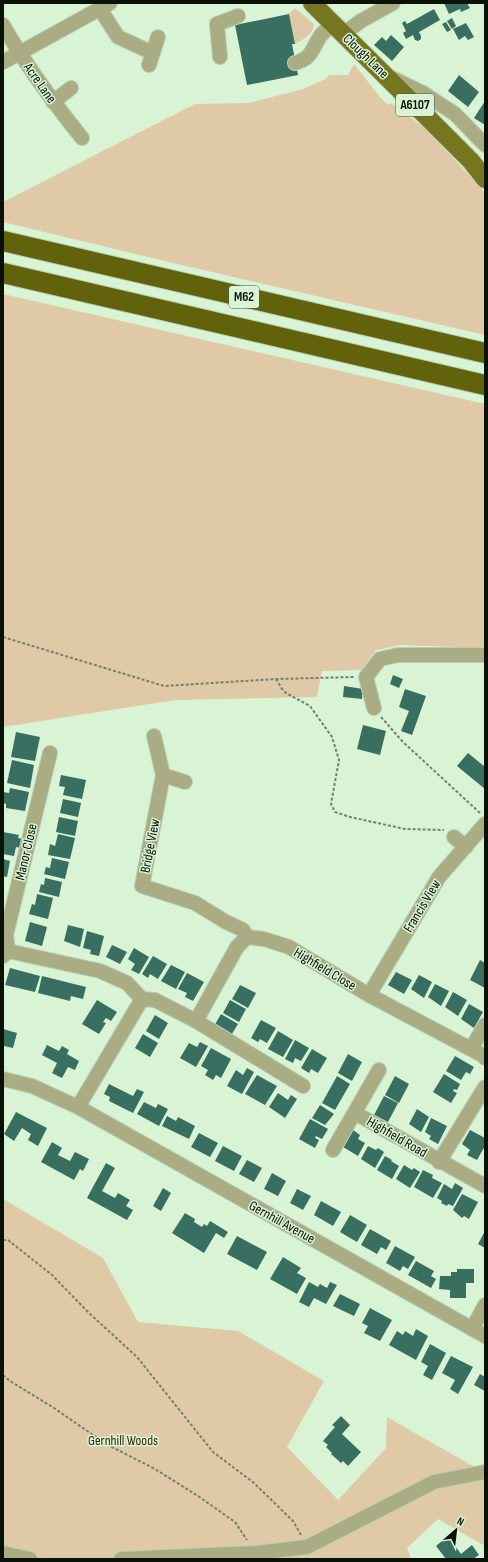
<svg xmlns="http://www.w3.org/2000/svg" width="488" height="1562" viewBox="0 0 488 1562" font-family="'Sofia Sans Condensed',sans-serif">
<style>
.green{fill:#e0c9a7}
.building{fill:#386f60}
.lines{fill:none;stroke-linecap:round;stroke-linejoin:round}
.minor-casing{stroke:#b8cfb4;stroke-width:16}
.major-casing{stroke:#b8cfb4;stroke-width:20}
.highway-casing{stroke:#b8cfb4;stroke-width:22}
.path{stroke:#71826e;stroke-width:2;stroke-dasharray:3 2;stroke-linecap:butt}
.minor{stroke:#aaac83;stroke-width:14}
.major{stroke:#767620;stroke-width:18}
.highway{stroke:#62620d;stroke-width:20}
.labels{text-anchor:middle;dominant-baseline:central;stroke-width:3;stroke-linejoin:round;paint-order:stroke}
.shield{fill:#d9f3d5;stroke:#485646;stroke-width:1}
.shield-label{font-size:13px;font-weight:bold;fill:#0a1208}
.street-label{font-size:14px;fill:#0a1208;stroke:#d9f3d5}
.park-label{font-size:14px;fill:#3d2906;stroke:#d9f3d5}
</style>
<rect width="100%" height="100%" fill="#d9f3d5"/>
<!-- green -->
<path class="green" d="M295,8l19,16c0,9 -11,16 -19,20l-6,-30 -2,1z
M354,64l26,33 8,8 3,-2 31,23 22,22 41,45v142l-312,-72 -170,-41v-20l192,-98 54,-1 54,-14 23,-10 3,-4h19z
M3,294l482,110v244l-85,-3 -24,5 -15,20 -39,1 -5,26 -142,3 -172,27z
M3,1199l100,59 35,64 100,9 86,50 -37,66 51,53 48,-52 1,-31 84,48 14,4v77l-47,-27 -31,29 4,11h-408z"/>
<!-- building -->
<path class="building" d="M444,3h23l3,5 -9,4 -1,-3 -11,5z
M434,9l6,11 -21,12 2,4v3l-3,2 -3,-1 -2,-5 -7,4 -3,-6 3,-2 -4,-8 3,-2 2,3z
M289,14l6,30h-3l6,31 -51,10 -12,-60z
M452,18l4,8 -4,3 -5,-8z
M446,22l5,8 -4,2 -5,-8z
M466,23l8,14 -6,3 -3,-4 -6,4 -6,-11z
M391,35l13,12 -12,14 -18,-16 8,-8 4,4z
M459,75l20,17 -11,15 -20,-16z
M485,101v24l-11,-7z
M393,675l10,4 -4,9 -9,-4z
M344,686l19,3 -1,10 -19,-2z
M405,689l21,7 -14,39 -11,-4 8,-20 -10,-4z
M363,725l23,6 -6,24 -23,-6z
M16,732l24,5 -5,24 -24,-4z
M468,753l17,14v22l-28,-23z
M12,760l22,5 -4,23 -23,-5z
M61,775l25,5 -4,19 -19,-4 2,-8 -6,-1z
M10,788l19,4 -4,19 -19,-3v-4l-3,-1v-11l6,1z
M63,799l18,4 -3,14 -18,-4z
M59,817l19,4 -3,15 -19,-4z
M3,832l16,3 -1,3 5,1 -2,9 -5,-1 -2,9 -11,-2z
M58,834l17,4 -5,21 -22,-4 2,-11 5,2z
M52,858l17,4 -4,17 -21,-5 2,-7 4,1z
M3,859l7,2 -3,16 -4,-1z
M45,878l17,4 -3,15 -20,-5 2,-8 3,1z
M37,894l16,4 -5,21 -19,-5 3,-10 3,1z
M30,922l17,5 -5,19 -17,-5z
M68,925l16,4 -4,18 -16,-6z
M87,931l17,5 -5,20 -9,-2 1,-4 -8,-2z
M112,945l15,7 -7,12 -14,-7z
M134,948l15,9 -10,17 -8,-4 4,-6 -7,-5z
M153,956l14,8 -9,15 -8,-5 -2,4 -6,-4z
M480,960l5,3v25l-15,-8z
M171,965l14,7 -9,17 -15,-8z
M10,968l30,8 -5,16 -30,-7z
M396,972l16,8 -8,14 -16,-9z
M187,973l17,9 -11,19 -8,-4 2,-4 -9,-4z
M419,975l13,7 -8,16 -13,-9z
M42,976l44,11 -3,12 -12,-3 -1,5 -32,-8z
M435,984l14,7 -8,15 -13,-9z
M240,985l16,8 -8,15 -16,-9z
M453,992l14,8 -9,16 -13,-9z
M97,1000l20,12 -6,9 -5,-3 -3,4 3,1 -7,11 -17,-10z
M230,1000l16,9 -7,13 -16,-9z
M469,1004l14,8 -9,16 -13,-9z
M221,1014l17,10 -8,13 -17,-9z
M155,1015l13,8 -9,16 -13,-8z
M261,1020l15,8 -9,15 -7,-4 -2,3 -7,-4z
M3,1029l14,4 -4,15 -9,-2 -1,3z
M278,1031l15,9 -10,17 -15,-8z
M143,1034l15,9 -8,14 -15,-9z
M295,1040l14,8 -8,13 -6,-3 -2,5 -8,-4z
M200,1042l8,4 -12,21 -16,-9 9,-15 8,4z
M47,1045l12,6 3,-5 7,4 -2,4 12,7 -4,9 -7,-3 -6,11 -10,-5 5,-10 -15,-8z
M211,1048l20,11 -10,19 -5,-3 -3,5 -8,-5 3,-5 -7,-4z
M312,1049l15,9 -9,15 -7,-4 -2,4 -8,-5z
M348,1054l14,8 -10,19 -14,-8z
M455,1056l19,11 -4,7 -4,-2 -5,8 -15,-9z
M247,1068l7,4 -12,22 -15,-8 9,-16 7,5z
M444,1074l16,10 -3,6 -3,-1 -1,2 4,2 -6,10 -18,-11z
M257,1075l20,11 -12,19 -20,-11z
M337,1076l13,8 -15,26 -13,-7z
M395,1076l14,8 -10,19 -14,-8z
M109,1084l24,12 4,-7 7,3 -11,21 -24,-12 1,-4 -6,-3z
M278,1093l10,7 3,-5 6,4 -12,19 -16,-11z
M384,1096l14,7 -10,19 -14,-7z
M144,1102l12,6 2,-4 10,5 -9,17 -22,-12z
M320,1105l14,9 -9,11 -13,-7z
M417,1109l12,8 -8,15 -12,-8z
M16,1112l31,16 -9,18 -10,-6 3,-6 -9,-6 -8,13 -10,-7z
M167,1116l9,5 2,-4 17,9 -6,13 -27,-13z
M431,1118l16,8 -9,18 -9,-5 2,-3 -6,-4z
M310,1119l18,10 -6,10 -6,-3 -1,2 4,2 -4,8 -16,-9z
M353,1130l7,5 -2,4 7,4 -7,13 -15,-9z
M470,1130l15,8v8l-8,14 -10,-5 3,-5 -8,-6z
M199,1133l19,10 -8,14 -19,-10z
M52,1142l10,6 -4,7 12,6 5,-9 14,7 -6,12 -3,-2 -6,11 -33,-18z
M223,1146l19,10 -8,15 -19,-10z
M368,1146l8,4 2,-2 6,4 -9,16 -14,-9z
M385,1156l7,4 -1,1 8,5 -7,13 -15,-9z
M247,1160l15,8 -8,14 -15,-8z
M106,1163l9,5 -13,23 13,7 3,-5 12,7 -4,6 7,4 -6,10 -40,-22z
M404,1165l8,5 2,-2 6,4 -10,16 -14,-9z
M423,1170l10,5 -1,3 10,5 -9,15 -19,-11z
M272,1173l14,8 -8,15 -14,-7z
M455,1183l8,5 -10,18 -5,-2 -1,2 -6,-3 1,-2 -5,-3 7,-14 8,5z
M163,1188l8,5 -10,18 -8,-5z
M297,1189l14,7 -8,14 -13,-7z
M462,1194l16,8 -9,17 -5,-3 -2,2 -9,-8z
M321,1201l20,11 -8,14 -19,-11z
M185,1213l10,6 -1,3 8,5 2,-3 3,2 3,-5 18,11 -4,6 -8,-5 -12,20 -32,-20z
M350,1215l17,10 -10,17 -17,-10z
M370,1229l21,12 -5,9 -5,-3 -4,7 -16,-9z
M485,1231v17l-7,-4z
M237,1236l30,16 -10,18 -30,-16z
M395,1246l20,11 -7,12 -5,-3 -3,5 -14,-8z
M283,1257l18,11 -4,5 9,5 -9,16 -27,-15z
M416,1261l18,10 -3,5 5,3 -5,9 -23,-13z
M457,1269h17v14h-8v15h-16v-8l-11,-1 1,-13h11v-4h6z
M309,1282l9,5 2,-3 7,4 3,-6 7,3 -11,19 -12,-6 -5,9 -10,-5z
M340,1294l20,10 -6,12 -21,-10z
M370,1308l22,12 -12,21 -16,-8 4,-7 -6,-3z
M416,1329l12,7 -12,24 -27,-15 8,-14 6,4 2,-4 8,5z
M430,1344l16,9 -14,27 -9,-5 5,-9 -7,-4z
M451,1356l22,11 -15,27 -8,-5 5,-9 -13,-7z
M480,1374l5,3v14l-11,-6z
M341,1416l9,9 -8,9 19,18 -13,14 -5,-5 -2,2 -10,-9 1,-1 -6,-6 2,-2 -5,-4 12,-14 -3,-2z
M448,1536l13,18 11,-9 7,10 -6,4h-27l-10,-13z"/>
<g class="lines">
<!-- minor casing -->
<g class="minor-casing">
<path id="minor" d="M100,9l18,28 35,16
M3,25c23,41 50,77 79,113
M343,34l18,-13 32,-18
M220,57l-3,-33 21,-8
M3,62l107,-59
M295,63c18,-5 17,-15 26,-28 4,-4 8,-8 12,-12
M149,65l9,-28
M392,78l31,15 32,21 30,31
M53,102l18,-14
M374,708l-8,-31 14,-18 18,-4h87
M154,736l9,39 -21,111 53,17 31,19 17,8 4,7
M163,775l22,7
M454,837l12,10
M247,937l17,2 25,8 80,48 115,61 1,2
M8,951l-2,-16 44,-182
M3,956l5,-5 92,20 27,12 15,16
M369,995l70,-118 46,-53
M196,1021l107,65
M471,1049l14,-24
M3,1079l29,7 46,21 407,229
M78,1107l64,-108 13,1 41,21 41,-74 10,-10
M355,1113l130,73
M333,1150l46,-80
M439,1162l46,-75
M472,1329l13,-24
M3,1553l27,6
M121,1559l134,-6 52,-6 127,-65 51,-10"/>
</g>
<!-- major casing -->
<g class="major-casing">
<path id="major" d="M312,3l115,114 44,44 14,18"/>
</g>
<!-- highway casing -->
<g class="highway-casing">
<path id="highway" d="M3,241l482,112
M3,273l482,112"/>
</g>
<!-- path -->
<path class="path" d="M3,637l161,49 112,-7 78,-2
M276,679l6,10 4,4 24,13 22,31 7,23 -8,44 4,8 15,5 55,12 39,1
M381,717l22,25 77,71
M3,1240h5l44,35 37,38 48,44 76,95 41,31 39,38 8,14
M3,1375l7,6 44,27 52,36 49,25 43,27 37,26 12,18"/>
<!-- minor -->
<use href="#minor" class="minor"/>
<!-- major -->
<use href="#major" class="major"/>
<!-- highway -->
<use href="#highway" class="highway"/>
</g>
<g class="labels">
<!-- shield labels -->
<g class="shield">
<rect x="396" y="94" width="38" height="22" rx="3"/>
<rect x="229" y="286" width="30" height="22" rx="3"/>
</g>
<g class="shield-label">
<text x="415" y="105">A6107</text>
<text x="244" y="297">M62</text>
</g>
<!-- street labels -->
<g class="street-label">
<text transform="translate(366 56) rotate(44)">Clough Lane</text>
<text transform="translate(40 83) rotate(55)">Acre Lane</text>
<text transform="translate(150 846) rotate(-79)">Bridge View</text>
<text transform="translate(26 852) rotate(-77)">Manor Close</text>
<text transform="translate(422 906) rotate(-59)">Francis View</text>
<text transform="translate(325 969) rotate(31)">Highfield Close</text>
<text transform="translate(397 1137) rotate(30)">Highfield Road</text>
<text transform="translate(282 1222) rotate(29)">Gernhill Avenue</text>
</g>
<!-- park labels -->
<g class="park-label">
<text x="123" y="1440">Gernhill Woods</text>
</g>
</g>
<!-- border -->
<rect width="488" height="1562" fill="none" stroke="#0a1208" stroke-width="8"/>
<!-- north arrow -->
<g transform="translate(456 1530) rotate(28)" stroke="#d9f3d5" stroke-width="3" paint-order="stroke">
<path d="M0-3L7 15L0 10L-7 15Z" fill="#0a1208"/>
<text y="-6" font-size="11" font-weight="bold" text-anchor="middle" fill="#0a1208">N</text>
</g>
</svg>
